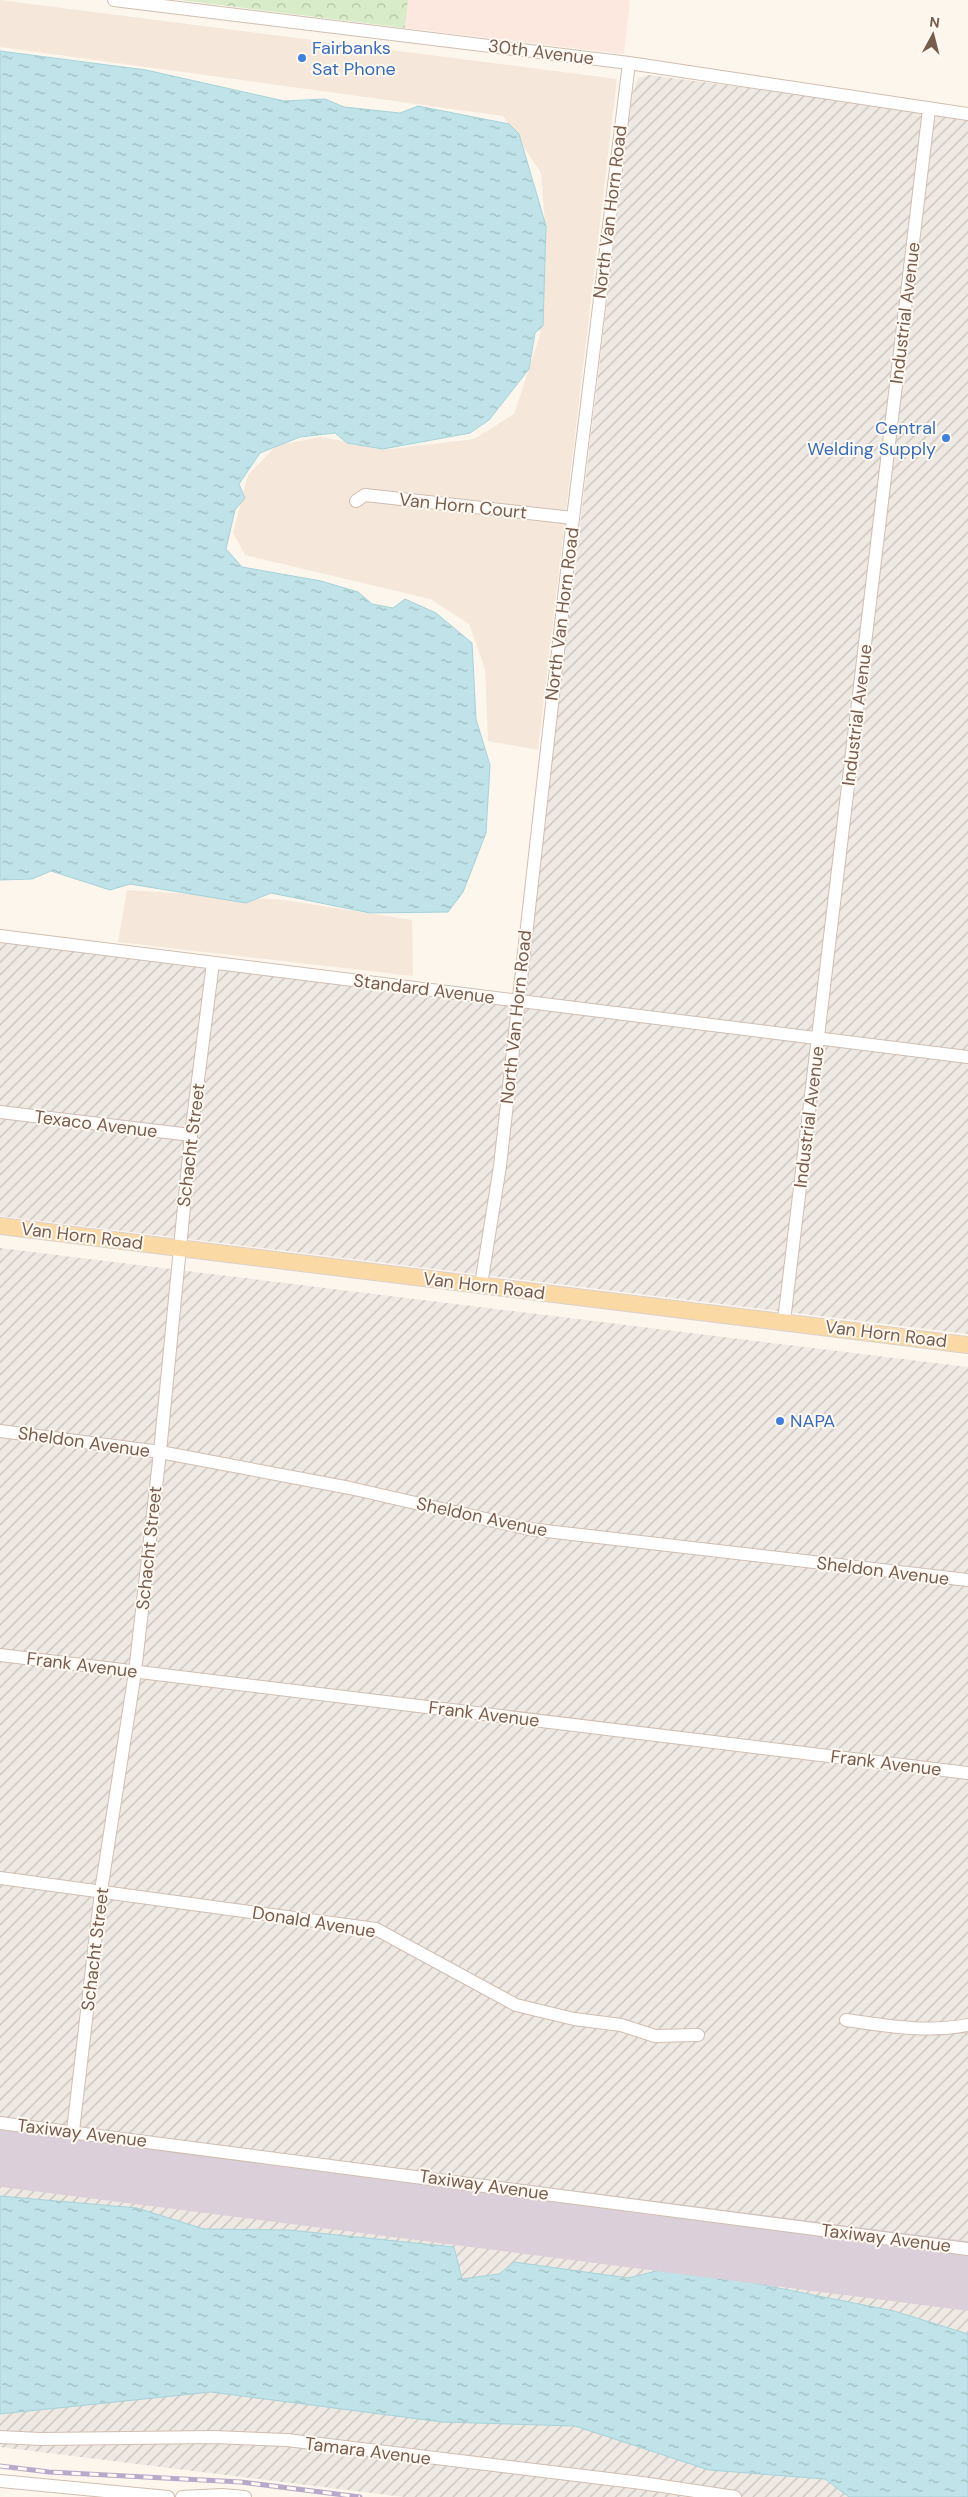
<svg xmlns="http://www.w3.org/2000/svg" width="968" height="2497" viewBox="0 0 968 2497" font-family="'DM Sans',sans-serif">
<style>
.residential{fill:#f5e8da}
.commercial{fill:#fde8e0}
.industrial{fill:url(#industrial-furrows)}
.park{fill:url(#park-crowns)}
.water{fill:url(#water-ripples);stroke:#a5d3da}
.lines{fill:none;stroke-linecap:round;stroke-linejoin:round}
.runway{stroke:#dbcfda;stroke-width:69}
.minor-casing{stroke:#d1beb0;stroke-width:14}
.major-casing{stroke:#dad1cd;stroke-width:18}
.minor{stroke:#fff;stroke-width:12}
.major{stroke:#fbd9a5;stroke-width:16}
.rail-casing{stroke:#b9a8c9;stroke-width:5}
.rail{stroke:#fffaf3;stroke-width:3;stroke-dasharray:9;stroke-linecap:butt}
.shop-dot{fill:#3f7fe0;stroke:#fffaf3;stroke-width:2}
.labels{text-anchor:middle;dominant-baseline:central;stroke-width:4;stroke-linejoin:round;paint-order:stroke}
.shop-label{font-size:18px;fill:#366cbe;stroke:#fffaf3;text-anchor:start}
.street-label{font-size:18px;fill:#7a5c4d;stroke:#fffaf3}
</style>
<defs>
<pattern id="industrial-furrows" width="10" height="10" patternUnits="userSpaceOnUse" patternTransform="scale(1.25)"><rect width="10" height="10" fill="#efe9e4"/><path d="M-1 1l2-2M0 10L10 0M9 11l2-2" fill="none" stroke="#c7c0bb"/></pattern>
<pattern id="park-crowns" width="20" height="18" patternUnits="userSpaceOnUse" patternTransform="scale(1.25)"><rect width="20" height="18" fill="#d8ecc9"/><path d="M2 6a3 3 0 1 1 6 0M12 15a3 3 0 1 1 6 0" fill="none" stroke="#b4c2a5"/></pattern>
<pattern id="water-ripples" width="26" height="14" patternUnits="userSpaceOnUse" patternTransform="scale(1.25)"><rect width="26" height="14" fill="#bfe3e8"/><path d="M2 4q2-2 4 0t4 0M15 11q2-2 4 0t4 0" fill="none" stroke="#a0bbbe"/></pattern>
</defs>
<rect width="100%" height="100%" fill="#fdf6ec"/>
<!-- residential -->
<path class="residential" d="M0,0l617,79 -79,671 -50,-9 -3,-72 -16,-45 -39,-25 -185,-44 -12,-22 15,-58 29,-30 43,-8 70,12 84,-10 40,-25 26,-79 6,-99 -5,-63 -38,-57 -503,-69z
M127,890l157,10 128,20 1,56 -295,-34z"/>
<!-- commercial -->
<path class="commercial" d="M408,0h222l-6,54 -219,-26z"/>
<!-- industrial -->
<path class="industrial" d="M649,75l319,42v1217l-968,-118v-274l522,64 110,-912 6,-16z
M0,1248l968,119v1130h-564l-404,-50z"/>
<!-- park -->
<path class="park" d="M180,0h228l-3,28z"/>
<!-- water -->
<path class="water" d="M0,51l146,19 138,31 41,-2 19,8 56,6 18,-7 91,18 10,10 27,92 -3,100 -8,7 -6,36 -40,51 -19,13 -87,16 -36,-6 -12,-10 -35,4 -40,16 -21,31 6,14 -10,12 -9,39 16,18 79,14 37,11 14,12 21,4 12,-9 31,14 36,30 4,76 14,46 -4,68 -23,59 -15,20 -78,1 -99,-20 -25,10 -116,-19 -20,6 -59,-19 -19,8 -32,1z
M0,2196l137,12 67,21 85,1 165,17 8,32 37,-5 15,-12 114,16 45,-11 221,44 74,23v163h-119l-24,-18 -116,-9 -134,-44 -133,-4 -231,-30 -211,22z"/>
<g class="lines">
<!-- runway -->
<path class="runway" d="M0,2152l968,124"/>
<!-- minor casing -->
<g class="minor-casing">
<path id="minor" d="M114,0l515,63 339,51
M356,501l9,-6 208,23
M0,936l968,121
M0,1112l191,23
M481,1285l19,-119 73,-648 56,-455
M784,1321l145,-1212
M0,1431l160,21 190,36 179,41 439,51
M0,1655l968,118
M0,1878l376,51 140,76 58,14 47,6 34,11 43,-1
M846,2020c41,6 81,13 122,5
M0,2123l968,126
M73,2131l28,-240 34,-219 25,-220 31,-317 22,-172
M0,2437l41,2 173,-2 73,3 355,43 93,14
M0,2481l168,16
M182,2497l40,-2 23,2"/>
</g>
<!-- major casing -->
<g class="major-casing">
<path id="major" d="M0,1226l968,119"/>
</g>
<!-- minor -->
<use href="#minor" class="minor"/>
<!-- major -->
<use href="#major" class="major"/>
<!-- rail casing -->
<g class="rail-casing">
<path id="rail" d="M0,2466l49,6 192,10 119,15"/>
</g>
<!-- rail -->
<use href="#rail" class="rail"/>
</g>
<!-- markers -->
<g class="shop-dot">
<circle cx="302" cy="58" r="5"/>
<circle cx="946" cy="438" r="5"/>
<circle cx="780" cy="1421" r="5"/>
</g>
<g class="labels">
<!-- shop labels -->
<g class="shop-label">
<text x="312" y="48">Fairbanks<tspan x="312" dy="21">Sat Phone</tspan></text>
<text x="936" y="428" text-anchor="end">Central<tspan x="936" dy="21">Welding Supply</tspan></text>
<text x="790" y="1421">NAPA</text>
</g>
<!-- street labels -->
<g class="street-label">
<text transform="translate(541 52) rotate(7)">30th Avenue</text>
<text transform="translate(610 212) rotate(-83)">North Van Horn Road</text>
<text transform="translate(905 313) rotate(-83)">Industrial Avenue</text>
<text transform="translate(463 506) rotate(6)">Van Horn Court</text>
<text transform="translate(562 614) rotate(-83)">North Van Horn Road</text>
<text transform="translate(857 715) rotate(-83)">Industrial Avenue</text>
<text transform="translate(424 989) rotate(7)">Standard Avenue</text>
<text transform="translate(516 1017) rotate(-84)">North Van Horn Road</text>
<text transform="translate(809 1117) rotate(-83)">Industrial Avenue</text>
<text transform="translate(96 1124) rotate(7)">Texaco Avenue</text>
<text transform="translate(191 1145) rotate(-83)">Schacht Street</text>
<text transform="translate(82 1236) rotate(7)">Van Horn Road</text>
<text transform="translate(484 1286) rotate(7)">Van Horn Road</text>
<text transform="translate(886 1334) rotate(7)">Van Horn Road</text>
<text transform="translate(84 1442) rotate(8)">Sheldon Avenue</text>
<text transform="translate(482 1517) rotate(12)">Sheldon Avenue</text>
<text transform="translate(149 1548) rotate(-84)">Schacht Street</text>
<text transform="translate(883 1571) rotate(7)">Sheldon Avenue</text>
<text transform="translate(82 1665) rotate(7)">Frank Avenue</text>
<text transform="translate(484 1714) rotate(7)">Frank Avenue</text>
<text transform="translate(886 1763) rotate(7)">Frank Avenue</text>
<text transform="translate(314 1922) rotate(9)">Donald Avenue</text>
<text transform="translate(95 1949) rotate(-83)">Schacht Street</text>
<text transform="translate(82 2133) rotate(7)">Taxiway Avenue</text>
<text transform="translate(484 2185) rotate(8)">Taxiway Avenue</text>
<text transform="translate(886 2238) rotate(7)">Taxiway Avenue</text>
<text transform="translate(368 2451) rotate(7)">Tamara Avenue</text>
</g>
</g>
<!-- north arrow -->
<g transform="translate(933 35) rotate(7)" stroke="#fffaf3" stroke-width="4" paint-order="stroke">
<path d="M0-4L9 19L0 12L-9 19Z" fill="#7a5c4d"/>
<text y="-8" font-size="14" font-weight="bold" text-anchor="middle" fill="#7a5c4d">N</text>
</g>
</svg>
